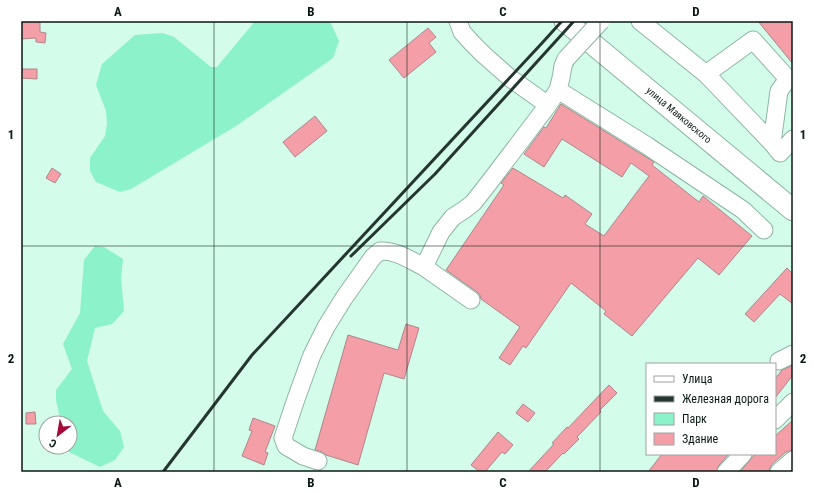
<svg xmlns="http://www.w3.org/2000/svg" width="814" height="493" viewBox="0 0 814 493" font-family="'Roboto Condensed',sans-serif">
<style>
.green{fill:#8bf2ca}
.building{fill:#f49fa7;stroke:#ae8689}
.lines{fill:none;stroke-linecap:round;stroke-linejoin:round}
.minor-casing{stroke:#8eb5a4;stroke-width:19}
.major-casing{stroke:#8eb5a4;stroke-width:23}
.minor{stroke:#fff;stroke-width:17}
.major{stroke:#fff;stroke-width:21}
.rail{stroke:#24362f;stroke-width:3}
.minor-bridge-casing{stroke:#8eb5a4;stroke-width:19;stroke-linecap:butt}
.minor-bridge{stroke:#fff;stroke-width:17}
.grid{fill:none;stroke:#0a1913;stroke-width:1;stroke-opacity:0.55}
.labels{text-anchor:middle;dominant-baseline:central;stroke-width:3;stroke-linejoin:round;paint-order:stroke}
.street-label{font-size:10px;fill:#0a1913;stroke:#fff}
.neatline{fill:none;stroke:#0a1913;stroke-width:1.5}
.grid-label{font-size:13px;text-anchor:middle;font-weight:bold;fill:#0a1913}
</style>
<rect width="100%" height="100%" fill="#d3fcea"/>
<!-- green -->
<path class="green" d="M255,21h75l9,20 -6,17 -97,68 -105,63 -11,3 -24,-10 -6,-11v-13l15,-22 2,-12 -1,-13 -10,-26 6,-21 33,-29 28,-2 11,4 37,30h6z
M95,246l9,1 19,12 -2,19 3,33 -12,13 -17,4 -8,33 16,50 17,20 4,16 -9,13 -15,7 -33,-16 -1,-4h4v-24h-9l-5,-23v-10l16,-21 -9,-25 17,-31 4,-53z"/>
<!-- building -->
<path class="building" d="M21,21h19v11l6,1 -1,10 -9,-1v-4l-15,1z
M758,21h35v43l-27,-33z
M428,28l8,9 -7,6 7,9 -32,26 -15,-18z
M21,69h16v10l-16,-1z
M561,104l93,58 -2,3 47,37 4,-6 49,40 -33,39 -21,-17 -66,78 -28,-22 2,-3 -35,-28 -45,65 -3,-2 -13,19 -11,-7 21,-31 -39,-28 -1,-4 -3,-3 -31,-22 58,-85 -3,-2 12,-15 50,30 2,-3 27,19 -7,10 19,12 45,-60 -18,-13 -9,14 -60,-38 -18,28 -20,-13 20,-27 2,1z
M315,116l12,15 -32,26 -12,-15z
M52,168l9,6 -6,9 -9,-5z
M787,268l6,6v30l-13,-10 -26,28 -9,-8z
M406,324l13,4 -15,51 -20,-6 -26,92 -32,-10 -4,-3 -7,-2 33,-115 50,15z
M793,365v10l-18,23v-19l7,-9z
M609,385l8,8 -17,17 1,2 -24,25 2,2 -15,15 -1,-1 -18,19h-17l26,-28 -2,-1 15,-16 1,1z
M523,404l12,9 -7,9 -12,-9z
M35,412l1,12h-10v-11z
M253,418l22,8 -10,26 3,1 -4,12 -22,-9 10,-25 -3,-1z
M793,420v30l-7,2 -14,12 -2,4 -1,4h-29l15,-18h20v-18z
M498,432l15,13 -8,9 -3,-2 -17,20h-5l-9,-7z
M662,454h67l-10,11 -3,7h-68z"/>
<g class="lines">
<!-- minor casing -->
<g class="minor-casing">
<path id="minor" d="M458,21l4,11 10,11 12,12 26,23 38,27
M640,21l66,53 66,69 8,10 13,-14
M706,74l47,-34 35,39 -9,12 -7,52
M558,90l88,55 97,65 21,20
M471,300l-47,-33 17,-35 12,-15 11,-7 9,-7 15,-19 60,-79 10,-15 3,-12 2,-12 3,-7
M779,361l14,-7
M775,420l18,-18
M318,461l-15,-5 -17,-10 -3,-8 13,-39 16,-44 14,-28 18,-29 29,-41 7,-6c16,-1 30,9 44,16
M726,472l17,-18
M779,472l14,-12"/>
</g>
<!-- major casing -->
<g class="major-casing">
<path id="major" d="M565,21l228,189"/>
</g>
<!-- minor -->
<use href="#minor" class="minor"/>
<!-- major -->
<use href="#major" class="major"/>
<!-- rail -->
<path class="rail" d="M351,256l84,-82 139,-153
M163,472l89,-117 291,-313 19,-21"/>
<!-- minor-bridge casing -->
<g class="minor-bridge-casing">
<path id="minor-bridge" d="M566,59l35,-38"/>
</g>
<!-- minor-bridge -->
<use href="#minor-bridge" class="minor-bridge"/>
</g>
<!-- grid -->
<path class="grid" d="M214,21v451M407,21v451M600,21v451M21,246h772"/>
<g class="labels">
<!-- street labels -->
<g class="street-label">
<text transform="translate(679 115) rotate(40)">улица Маяковского</text>
</g>
</g>
<!-- border -->
<rect width="814" height="493" fill="none" stroke="#ffffff" stroke-width="44"/>
<!-- legend -->
<rect x="646" y="363" width="130" height="92" fill="#ffffff" stroke="#9da3a1"/>
<rect x="654" y="376" width="20" height="6" fill="#ffffff" stroke="#9da3a1"/>
<text x="682" y="383" font-size="12" fill="#0a1913">Улица</text>
<rect x="654" y="396" width="20" height="6" fill="#24362f" stroke="#9da3a1"/>
<text x="682" y="403" font-size="12" fill="#0a1913">Железная дорога</text>
<rect x="654" y="413" width="20" height="12" fill="#8bf2ca" stroke="#9da3a1"/>
<text x="682" y="423" font-size="12" fill="#0a1913">Парк</text>
<rect x="654" y="433" width="20" height="12" fill="#f49fa7" stroke="#9da3a1"/>
<text x="682" y="443" font-size="12" fill="#0a1913">Здание</text>
<!-- north arrow -->
<g transform="translate(58 435) rotate(211)"><circle r="19" fill="#ffffff" stroke="#9da3a1"/>
<path d="M0-3L7 15L0 10L-7 15Z" fill="#a40939"/>
<text y="-6" font-size="11" font-weight="bold" text-anchor="middle" fill="#0a1913">С</text>
</g>
<rect x="22" y="22" width="770" height="449" class="neatline"/>
<g class="grid-label">
<text x="118" y="16">A</text>
<text x="311" y="16">B</text>
<text x="503" y="16">C</text>
<text x="696" y="16">D</text>
<text x="11" y="139">1</text>
<text x="803" y="139">1</text>
<text x="11" y="363">2</text>
<text x="803" y="363">2</text>
<text x="118" y="487">A</text>
<text x="311" y="487">B</text>
<text x="503" y="487">C</text>
<text x="696" y="487">D</text>
</g>
</svg>
